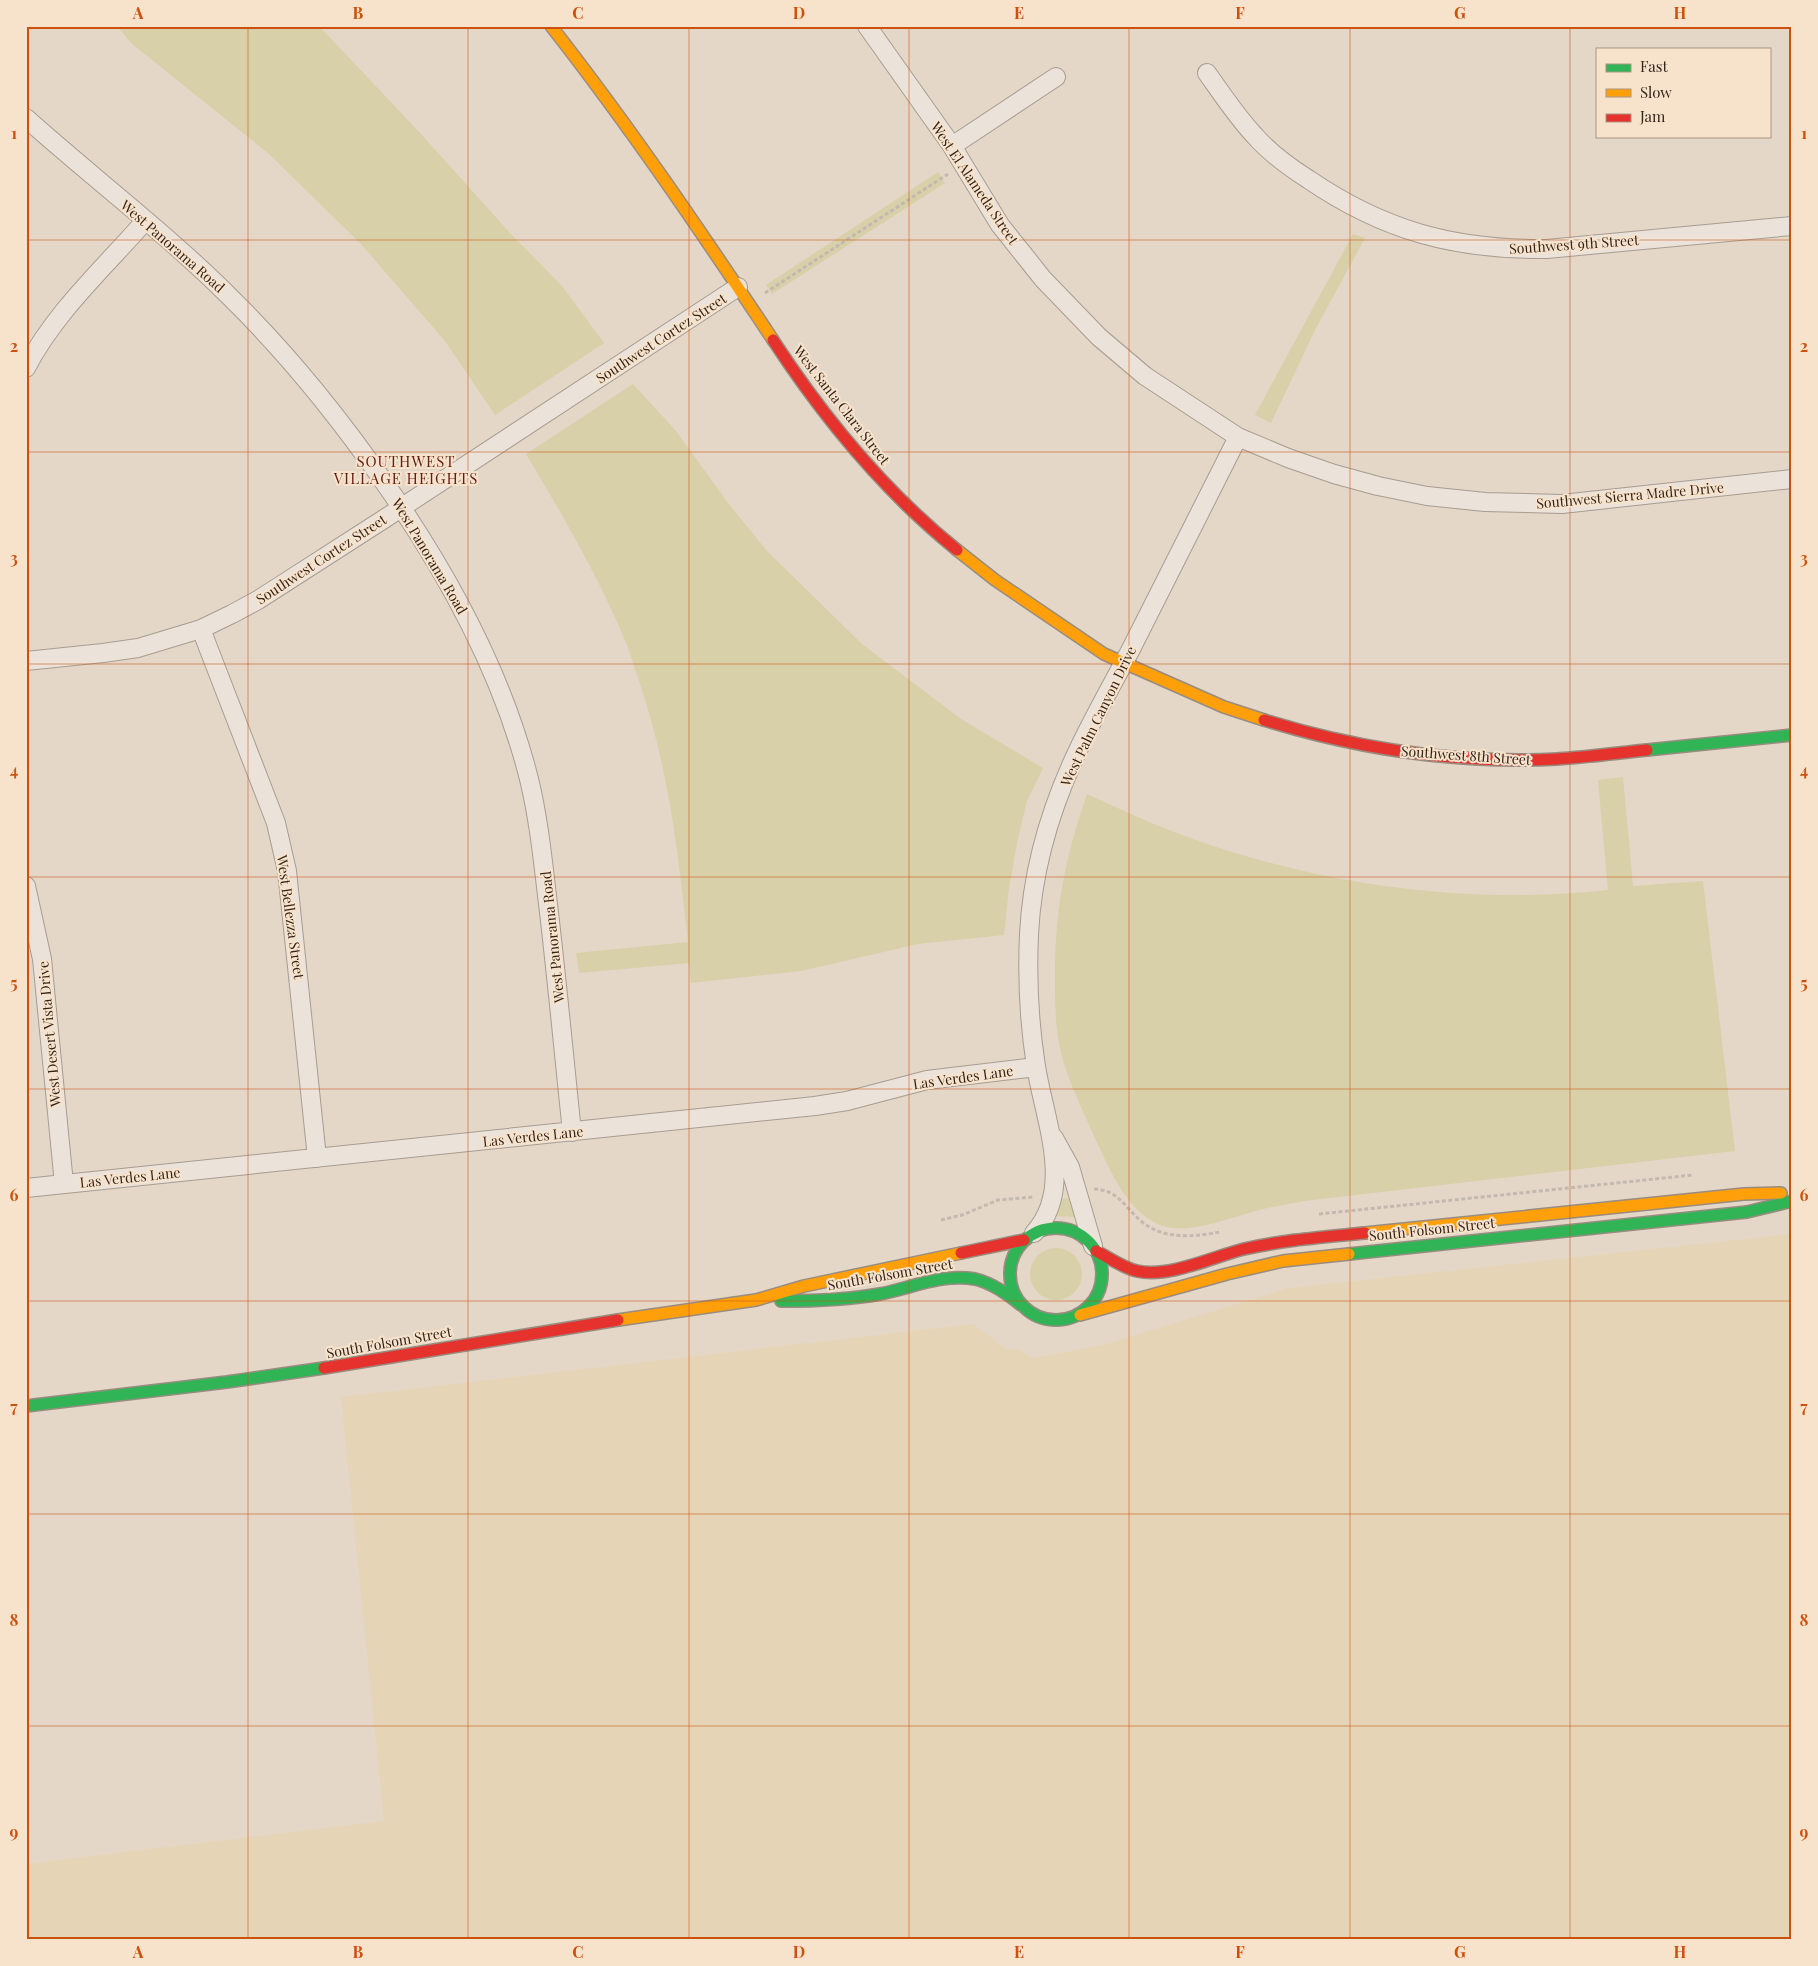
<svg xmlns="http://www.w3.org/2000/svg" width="1818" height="1966" viewBox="0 0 1818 1966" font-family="'Playfair Display',serif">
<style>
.farmland{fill:#e5d4b6}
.green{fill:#d8d0a8}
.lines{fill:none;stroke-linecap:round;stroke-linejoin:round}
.street-casing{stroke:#a89c91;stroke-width:20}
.fast-casing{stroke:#988c81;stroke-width:14}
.slow-casing{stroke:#988c81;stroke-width:14}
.jam-casing{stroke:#988c81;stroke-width:14}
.path{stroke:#c3b9b0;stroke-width:3;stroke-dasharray:4 2.5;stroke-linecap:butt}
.street{stroke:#ebe3d9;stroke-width:18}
.fast{stroke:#30b455;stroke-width:11}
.slow{stroke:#ff9f0a;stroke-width:11}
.jam{stroke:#e5322d;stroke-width:11}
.grid{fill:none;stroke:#cd510e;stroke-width:1;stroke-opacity:0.55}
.labels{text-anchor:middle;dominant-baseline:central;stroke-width:4;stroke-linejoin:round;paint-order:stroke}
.street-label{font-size:14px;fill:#35231a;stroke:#f7e3cb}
.neighbourhood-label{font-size:15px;letter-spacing:1px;fill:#641c17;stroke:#f7e3cb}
.neatline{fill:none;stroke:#cd510e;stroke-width:2}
.grid-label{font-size:16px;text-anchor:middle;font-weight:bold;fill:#cd510e}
</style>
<rect width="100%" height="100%" fill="#e4d7c7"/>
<!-- farmland -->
<path class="farmland" d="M1792,1234v706h-1766v-76l358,-43 -43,-424 632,-73 33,25h12l15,9 70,-13 186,-57z"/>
<!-- green -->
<path class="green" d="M117,26h202l103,109 89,99 51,52 42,57 -109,72 -50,-74 -84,-97 -92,-90 -138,-111z
M938,172l7,11 -173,111 -6,-9z
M1353,234l12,4 -50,92 -44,93 -16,-8z
M633,384l43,47 52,72 39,48 95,93 99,75 82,49 -16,33 -9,37 -9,50 -5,47 -86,9 -117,27 -110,12 -2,-20 -110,10 -3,-20 112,-11c-10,-91 -20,-178 -50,-264 -5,-13 -8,-27 -14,-40 -27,-64 -62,-124 -98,-184z
M1623,777l10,109 70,-5 32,270 -431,50c-14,3 -28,5 -41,8 -29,7 -72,26 -100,17 -32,-11 -49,-47 -63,-77 -14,-32 -34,-70 -41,-105 -4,-23 -4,-46 -4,-68 0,-68 10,-118 32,-182 29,13 58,27 87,38 137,52 289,74 434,58l-10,-110z
M1071,1198l5,19 -21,-1 5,-17z
M1030 1274a26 26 0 1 1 52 0a26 26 0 1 1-52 0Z"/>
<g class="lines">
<!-- street casing -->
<g class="street-casing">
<path id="street" d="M867,26l85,120 48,79 43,54 56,58 46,39 93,61 50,21 46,16 44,12 49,10 58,6 77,2 230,-25
M1207,73c15,21 30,44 48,63 15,17 34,31 53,43 76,52 147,71 239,70l245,-23
M26,118c67,60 140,115 204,179 58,57 108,119 154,185 63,90 118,189 145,297 10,41 14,83 19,125 9,76 16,152 24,228
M952,146l104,-69
M26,368c29,-56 78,-100 119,-147
M201,629l75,194 11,48 30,287
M26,661l77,-8 35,-5 63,-19 31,-15 26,-14 126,-81 354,-232
M26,886l16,73 22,225
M1054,1138l16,29 23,79
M26,1188l789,-82 32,-5 80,-21 109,-13
M1034,1233c41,-45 10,-114 2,-167 -7,-44 -9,-88 -7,-132 3,-59 20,-120 44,-173 17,-38 38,-74 57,-110 36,-71 72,-143 108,-214"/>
</g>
<!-- fast casing -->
<g class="fast-casing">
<path id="fast" d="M1647,750l145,-15
M1010 1274a46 46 0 1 1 92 0a46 46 0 1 1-92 0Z
M1349,1254l398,-42 45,-11
M781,1301c33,0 67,-1 99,-7 31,-6 63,-21 95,-15 17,4 32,15 46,26
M26,1406l201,-24 97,-14"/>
</g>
<!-- slow casing -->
<g class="slow-casing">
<path id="slow" d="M551,26c79,101 151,207 222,314
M957,550l38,30 109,74 120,53 40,13
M1365,1233l379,-39 37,-1
M1080,1315l147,-41 56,-13 66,-7
M618,1320l138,-20 48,-14 157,-33"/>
</g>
<!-- jam casing -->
<g class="jam-casing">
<path id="jam" d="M773,340c51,78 111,151 184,210
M1264,720c94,29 194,44 293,39 30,-2 60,-6 90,-9
M1096,1251c12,6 27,17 41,20 33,7 75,-14 107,-22 39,-9 81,-12 121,-16
M961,1253l63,-13
M324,1368l294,-48"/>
</g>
<!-- path -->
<path class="path" d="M765,293l183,-119
M1094,1189c25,1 30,18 47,32 22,19 52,16 79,11
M1319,1214l374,-39
M941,1220l21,-5 36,-15 35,-3"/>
<!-- street -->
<use href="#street" class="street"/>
<!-- fast -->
<use href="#fast" class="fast"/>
<!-- slow -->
<use href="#slow" class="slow"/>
<!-- jam -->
<use href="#jam" class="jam"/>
</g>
<!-- grid -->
<path class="grid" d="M248,26v1914M468,26v1914M689,26v1914M909,26v1914M1129,26v1914M1350,26v1914M1570,26v1914M26,240h1766M26,452h1766M26,664h1766M26,877h1766M26,1089h1766M26,1301h1766M26,1514h1766M26,1726h1766"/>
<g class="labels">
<!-- street labels -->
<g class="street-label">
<text transform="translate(975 183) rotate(56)">West El Alameda Street</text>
<text transform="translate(1574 244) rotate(-4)">Southwest 9th Street</text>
<text transform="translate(173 246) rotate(41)">West Panorama Road</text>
<text transform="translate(661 338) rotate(-33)">Southwest Cortez Street</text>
<text transform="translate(842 405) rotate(52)">West Santa Clara Street</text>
<text transform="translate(1630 495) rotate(-5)">Southwest Sierra Madre Drive</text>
<text transform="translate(430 556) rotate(59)">West Panorama Road</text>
<text transform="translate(321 559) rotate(-33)">Southwest Cortez Street</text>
<text transform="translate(1098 716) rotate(-64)">West Palm Canyon Drive</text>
<text transform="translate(1466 755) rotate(4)">Southwest 8th Street</text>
<text transform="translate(291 917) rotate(82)">West Bellezza Street</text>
<text transform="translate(552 937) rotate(-96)">West Panorama Road</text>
<text transform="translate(49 1034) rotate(-95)">West Desert Vista Drive</text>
<text transform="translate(963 1077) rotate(-8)">Las Verdes Lane</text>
<text transform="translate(533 1136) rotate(-6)">Las Verdes Lane</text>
<text transform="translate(130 1177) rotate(-6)">Las Verdes Lane</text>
<text transform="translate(1432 1229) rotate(-6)">South Folsom Street</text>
<text transform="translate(890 1274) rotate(-10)">South Folsom Street</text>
<text transform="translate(389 1342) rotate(-10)">South Folsom Street</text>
</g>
<!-- neighbourhood labels -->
<g class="neighbourhood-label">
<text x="406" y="461">SOUTHWEST<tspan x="406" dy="17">VILLAGE HEIGHTS</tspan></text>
</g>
</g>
<!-- border -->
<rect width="1818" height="1966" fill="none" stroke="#f7e3cb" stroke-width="55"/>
<!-- legend -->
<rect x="1596" y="48" width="175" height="90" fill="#f7e3cb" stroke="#a99684"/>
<rect x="1606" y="64" width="25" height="8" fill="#30b455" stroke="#a99684"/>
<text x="1640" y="72" font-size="15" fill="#35231a">Fast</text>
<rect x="1606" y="89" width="25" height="8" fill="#ff9f0a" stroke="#a99684"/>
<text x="1640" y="98" font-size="15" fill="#35231a">Slow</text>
<rect x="1606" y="114" width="25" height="8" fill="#e5322d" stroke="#a99684"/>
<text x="1640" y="122" font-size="15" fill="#35231a">Jam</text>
<rect x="28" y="28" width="1762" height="1910" class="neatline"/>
<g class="grid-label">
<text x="138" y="19">A</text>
<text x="358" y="19">B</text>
<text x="578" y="19">C</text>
<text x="799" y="19">D</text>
<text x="1019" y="19">E</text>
<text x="1240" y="19">F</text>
<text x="1460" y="19">G</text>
<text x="1680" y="19">H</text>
<text x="14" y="139">1</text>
<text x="1804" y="139">1</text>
<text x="14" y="352">2</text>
<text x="1804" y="352">2</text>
<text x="14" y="564">3</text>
<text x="1804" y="564">3</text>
<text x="14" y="776">4</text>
<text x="1804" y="776">4</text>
<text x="14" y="989">5</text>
<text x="1804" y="989">5</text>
<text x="14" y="1201">6</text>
<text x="1804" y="1201">6</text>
<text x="14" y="1413">7</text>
<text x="1804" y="1413">7</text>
<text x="14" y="1626">8</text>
<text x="1804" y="1626">8</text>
<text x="14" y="1838">9</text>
<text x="1804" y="1838">9</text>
<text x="138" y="1958">A</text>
<text x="358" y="1958">B</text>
<text x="578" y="1958">C</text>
<text x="799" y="1958">D</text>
<text x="1019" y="1958">E</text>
<text x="1240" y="1958">F</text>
<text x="1460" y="1958">G</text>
<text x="1680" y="1958">H</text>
</g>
</svg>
